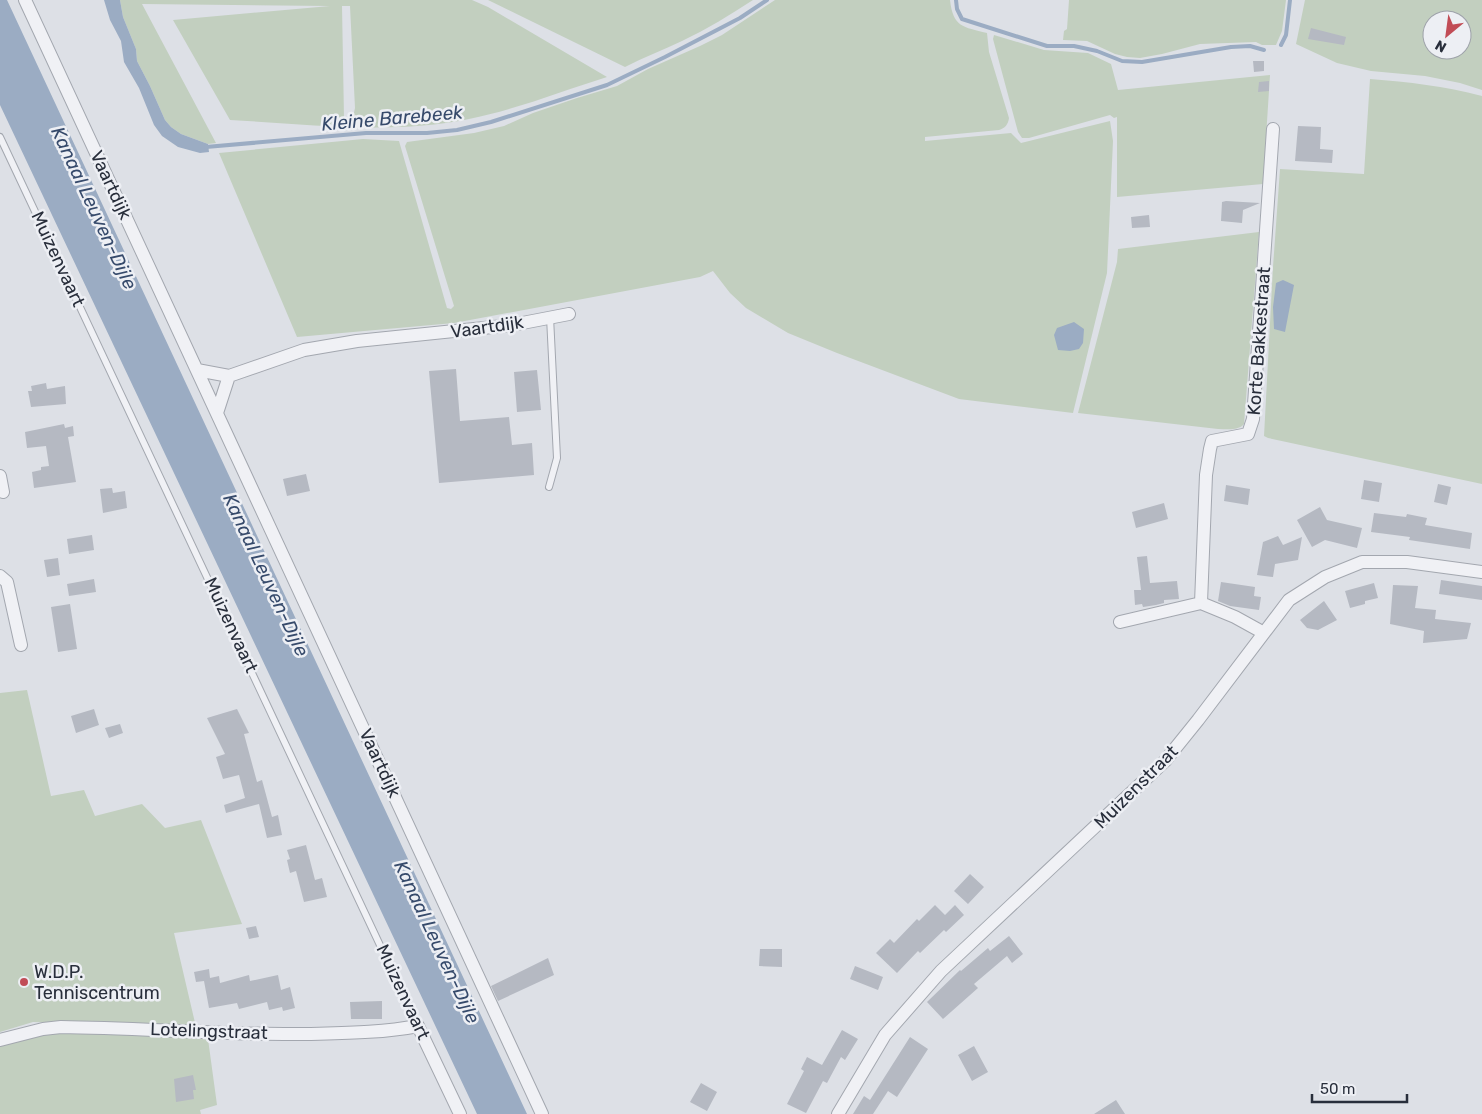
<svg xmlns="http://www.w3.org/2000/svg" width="1482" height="1114" viewBox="0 0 1482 1114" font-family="Rubik,sans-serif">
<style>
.green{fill:#c2cfbf;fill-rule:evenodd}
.water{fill:#9bacc3}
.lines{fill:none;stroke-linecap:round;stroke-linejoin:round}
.stream{stroke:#9bacc3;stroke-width:4}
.building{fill:#b5b9c2}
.service-casing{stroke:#a3a7af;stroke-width:8}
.minor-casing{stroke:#a3a7af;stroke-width:14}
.service{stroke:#f0f1f5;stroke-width:6}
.minor{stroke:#f0f1f5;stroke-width:12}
.poi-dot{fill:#c14c56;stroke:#edeff4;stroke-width:2}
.labels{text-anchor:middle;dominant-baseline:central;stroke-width:5;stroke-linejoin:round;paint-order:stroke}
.street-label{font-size:18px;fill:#282e3b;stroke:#edeff4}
.poi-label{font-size:18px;fill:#282e3b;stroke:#edeff4;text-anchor:start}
.water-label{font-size:19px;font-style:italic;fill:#364a6b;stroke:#edeff4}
</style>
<rect width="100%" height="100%" fill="#dde0e6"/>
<!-- green -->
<path class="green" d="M120,0h352l16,7 119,70c-45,14 -92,33 -138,42 -78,16 -160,5 -239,1l-57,-100 157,-14 -188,-2 74,139 -8,1 -27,-10 -10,-7 -6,-7 -15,-34 -13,-25 -1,-12 -13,-32zM342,6h8l5,102 -2,9 -4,3 -5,-2z
M488,0h265c-23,15 -46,29 -71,41 -19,9 -38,16 -57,26z
M775,0h175c3,27 13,27 37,33l2,19 20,66c-1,7 -4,10 -10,12l-74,7v4l86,-8 10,10 89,-22 3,20 -6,132 -34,140 -114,-14 -122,-46 -49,-20 -42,-25 -16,-15 -17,-22 -13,6 -246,46 -157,14 -78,-184 144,-14 36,2 48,167 4,1 3,-3 -49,-160 2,-4 67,-9 30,-7 29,-13 44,-15 40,-12 31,-17 52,-23 22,-11z
M1069,0h217l-4,31 -6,14h-14l-6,-3 -56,2 -38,10 -22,4 -13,-1 -12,-3 -28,-13 -24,-1 1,-9 3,-2z
M1305,0h177v90l-22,-7 -35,-7 -54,-5 -34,-8 -41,-19zM1432,20h30v30h-30z
M994,35l50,15 44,3 23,11 7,26 152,-15 -7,109 -146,13v-80l-3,1 -4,-3 -81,23h-7l-4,-6 -25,-93z
M1370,79c39,3 74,7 112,17v388l-214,-46 -4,-2 9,-169 7,-98 84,5z
M1259,232l-15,192c-6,7 -16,5 -26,5l-140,-16 39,-151 1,-13z
M27,690l24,106 33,-6 11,26 47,-12 23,24 36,-8 41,104 -68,9 22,94 -163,-5 -33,10v-339z
M58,1031l108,1 42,7 9,66 -17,5 1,4h-201v-70z"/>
<!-- water -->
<path class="water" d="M0,0h7l520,1114h-50l-477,-1009z
M104,0h16l3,17 13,32 1,12 13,25 15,34 6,7 10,7 27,10 1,8 -9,1 -22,-6 -16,-11 -8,-11 -15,-37 -15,-26 -3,-21 -11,-21z
M1283,280l11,5 -9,47 -11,-3 -1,-22 3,-24z
M1074,322l10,7 -1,14 -4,6 -9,2 -12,-1 -4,-15 3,-7z"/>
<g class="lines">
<!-- stream -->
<path class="stream" d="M956,0l1,9 5,10 85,27h27l23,5 25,10 20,1 89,-15 19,-1 14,4
M1281,45l5,-10 4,-35
M206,147l160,-14h61l30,-3 34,-8 116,-37 58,-28 75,-39 27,-18"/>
</g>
<!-- building -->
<path class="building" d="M1311,28l35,9 -2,8 -36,-6z
M1253,61h11v10l-10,1z
M1269,81v10l-11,1 1,-10z
M1298,126l23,1 -1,22 13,1 -1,13 -37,-2z
M1226,201l34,2 -17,7 -1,13 -21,-2 1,-19z
M1149,215l1,12 -18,1 -1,-11z
M456,369l4,52 49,-4 3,28 20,-2 2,32 -95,8 -10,-112z
M537,370l4,40 -24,2 -3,-40z
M46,383l1,6 18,-3 1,18 -35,3 -3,-16h4l-1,-5z
M64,424l1,4 8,-2 1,10 -6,1 8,45 -42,6 -2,-16 9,-2v-3l8,-1 -3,-20 -19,2 -2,-16z
M306,474l4,17 -23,5 -4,-17z
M1364,480l18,3 -3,19 -18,-3z
M1438,484l13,3 -4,18 -13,-3z
M1226,485l24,4 -2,16 -24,-4z
M112,488l1,5 12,-2 2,17 -24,5 -3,-24z
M1164,503l4,16 -32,9 -4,-16z
M1320,507l7,13 35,8 -5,20 -32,-8 -13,7 -15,-27z
M1374,513l32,4 1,-3 20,4 -2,7 47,8 -2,16 -61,-9 1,-3 -39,-5z
M92,535l2,15 -25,4 -2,-15z
M1278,536l5,9 19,-8 -4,23 -23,4 -2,13 -16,-2 6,-33z
M1147,556l3,27 27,-2 2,18 -15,1v3l-8,2 -13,2 -1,-3 -7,1 -1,-15h7l-4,-33z
M58,558l2,17 -13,2 -3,-17z
M94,579l2,13 -27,4 -2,-12z
M1441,580l41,6v14l-43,-6z
M1221,582l34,5 -1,9 7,1 -2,13 -29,-4 -12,-5z
M1374,583l4,15 -13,3v3l-15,4 -5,-17z
M1393,585l25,1 -3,22 21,2 -1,9 36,4 -4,16 -44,4 1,-12 -34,-7z
M1324,601l13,19 -19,10 -11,-2 -7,-8z
M70,604l7,45 -19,3 -7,-45z
M94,709l5,16 -23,8 -5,-17z
M237,709l12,24 -5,1 13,48 5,-2 10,37 6,-2 4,20 -15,3 -8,-34 -33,9 -2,-8 21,-7 -6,-23 -16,4 -7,-22 9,-3 -18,-36z
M120,724l3,9 -14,5 -4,-10z
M306,845l9,35 7,-2 5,19 -23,5 -8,-31 -6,2 -3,-13 3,-1 -3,-9z
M970,874l14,13 -16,17 -14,-13z
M935,905l10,10 10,-10 9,10 -18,17 -2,-2 -24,23 -2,-2 -21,22 -21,-20 14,-14 4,4 23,-24 2,2z
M256,926l3,11 -10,2 -3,-11z
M1009,936l14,18 -11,9 -5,-7 -33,28 4,4 -35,31 -16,-17 33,-32 1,1 27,-23 2,3z
M760,949h22v18l-23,-1z
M548,958l6,17 -56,26 -7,-15z
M855,966l28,11 -5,13 -28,-11z
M209,969l1,9 9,-2 1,7 29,-8 1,6 28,-6 3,15 9,-3 5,21 -12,3 -1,-4 -13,3 -2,-8 -28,7 -2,-6 -28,5 -5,-27 -8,1 -2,-10z
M382,1001v18h-31l-1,-17z
M842,1030l16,9 -13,21 -4,-3 -14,26 -4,-2 -17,32 -19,-9 17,-33 -3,-2 6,-12 15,8z
M910,1037l18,12 -31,48 -9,-6 -15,23h-20l11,-18 6,4z
M974,1046l14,26 -16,9 -14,-26z
M193,1075l3,15h-3l1,9 -18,3 -2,-23z
M701,1083l16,9 -10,19 -17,-9z
M1116,1100l9,14h-31z"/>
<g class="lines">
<!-- service casing -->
<g class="service-casing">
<path id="service" d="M0,137l418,889
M549,487l8,-29 -7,-141"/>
</g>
<!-- minor casing -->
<g class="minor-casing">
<path id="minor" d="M25,0l517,1114
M197,370l32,6 -12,37
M229,376l75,-26 53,-9 155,-16 57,-11
M0,476l3,16
M0,576l7,6 14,63
M1120,622l81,-19
M1264,633l-29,-16 -34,-14 5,-128 4,-26 2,-8 36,-7 5,-15 20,-290
M0,1040l43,-11 18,-2c81,1 162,8 244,7 38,-1 76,-1 113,-8l42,88
M838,1114l47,-79 56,-64 224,-210 33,-41 91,-120 36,-23 37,-15h45l75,10"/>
</g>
<!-- service -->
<use href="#service" class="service"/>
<!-- minor -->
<use href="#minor" class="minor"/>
</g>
<!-- markers -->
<circle class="poi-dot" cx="24" cy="982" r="5"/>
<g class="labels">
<!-- street labels -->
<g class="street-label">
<text transform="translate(111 185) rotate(65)">Vaartdijk</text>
<text transform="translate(58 259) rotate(65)">Muizenvaart</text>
<text transform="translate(487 327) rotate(-8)">Vaartdijk</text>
<text transform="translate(1259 341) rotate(-86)">Korte Bakkestraat</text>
<text transform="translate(231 625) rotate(65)">Muizenvaart</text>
<text transform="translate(380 763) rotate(65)">Vaartdijk</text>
<text transform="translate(1136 787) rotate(-45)">Muizenstraat</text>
<text transform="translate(403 992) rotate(65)">Muizenvaart</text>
<text transform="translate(209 1031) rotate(2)">Lotelingstraat</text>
</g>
<!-- poi labels -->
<g class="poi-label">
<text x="34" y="972">W.D.P.<tspan x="34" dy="21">Tenniscentrum</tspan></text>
</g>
<!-- water labels -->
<g class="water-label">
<text transform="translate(392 118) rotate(-5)">Kleine Barebeek</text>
<text transform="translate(94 208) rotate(65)">Kanaal Leuven-Dijle</text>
<text transform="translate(266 575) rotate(65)">Kanaal Leuven-Dijle</text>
<text transform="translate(437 942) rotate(65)">Kanaal Leuven-Dijle</text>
</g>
</g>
<!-- north arrow -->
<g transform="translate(1447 35) rotate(209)"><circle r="24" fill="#edeff4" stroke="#9ea2aa"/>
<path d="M0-4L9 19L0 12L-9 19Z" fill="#c14c56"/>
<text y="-8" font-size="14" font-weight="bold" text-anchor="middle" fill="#282e3b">N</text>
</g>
<!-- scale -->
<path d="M1312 1094v8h95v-8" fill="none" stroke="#282e3b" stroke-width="2.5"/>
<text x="1320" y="1094" font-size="15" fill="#282e3b" stroke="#edeff4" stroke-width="4" paint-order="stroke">50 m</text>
</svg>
